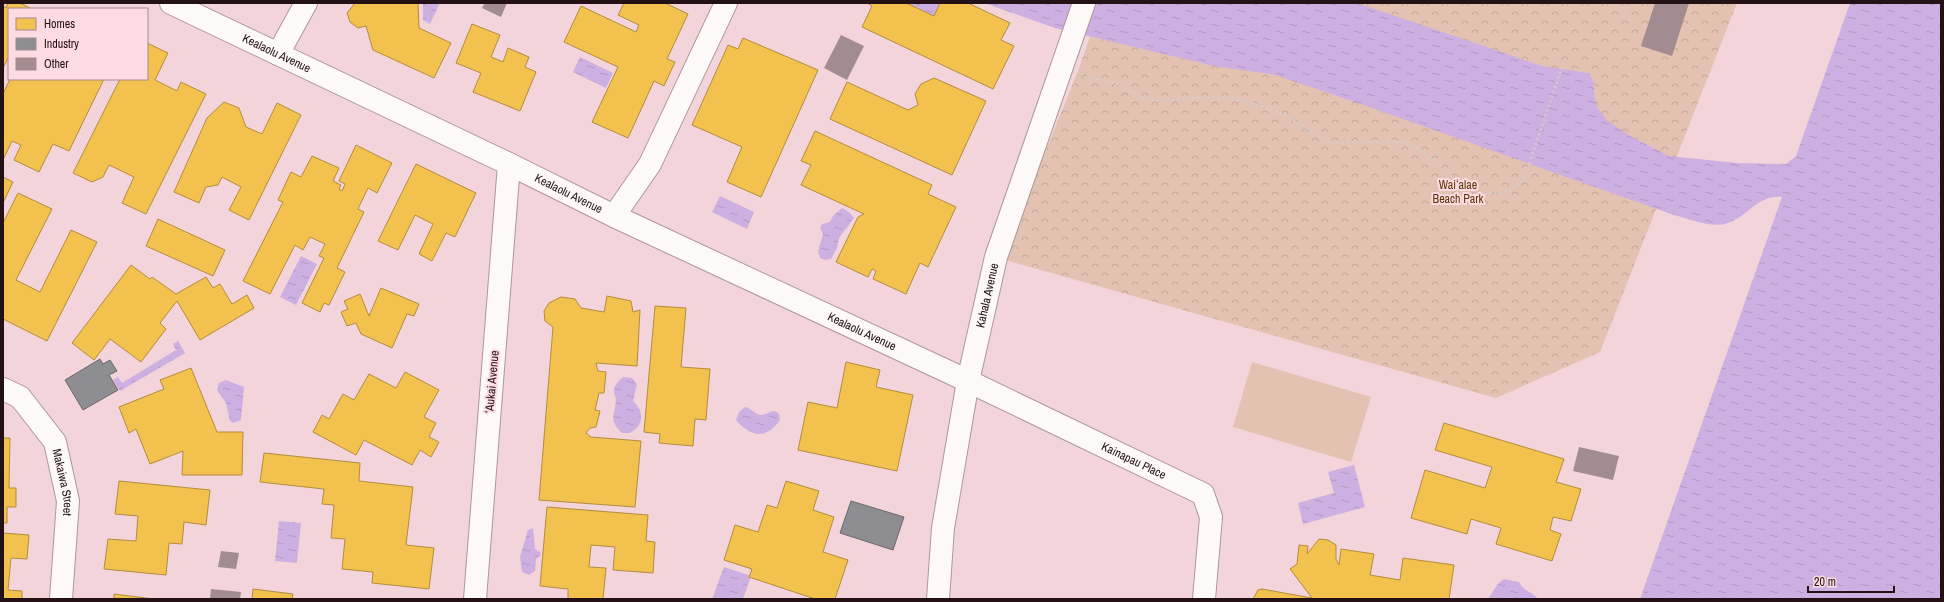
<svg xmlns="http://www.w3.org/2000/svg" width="1944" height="602" viewBox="0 0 1944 602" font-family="'Archivo Narrow',sans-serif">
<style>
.grass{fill:#e4c2b1}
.forest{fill:url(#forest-crowns)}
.water{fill:url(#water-ripples)}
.homes{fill:#f2c14e;stroke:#b48c3d}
.industry{fill:#8d8d92;stroke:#6e686c}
.building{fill:#a38c91}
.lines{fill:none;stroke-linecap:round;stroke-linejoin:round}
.minor-casing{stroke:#ad979b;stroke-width:24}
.path{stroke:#d4cccd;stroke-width:2.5;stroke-dasharray:2 3;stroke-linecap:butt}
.minor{stroke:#fdf9f9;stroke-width:22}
.labels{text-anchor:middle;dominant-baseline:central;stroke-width:4;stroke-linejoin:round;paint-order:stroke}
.street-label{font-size:12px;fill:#241115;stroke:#fddbe2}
.park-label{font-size:12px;fill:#5c3505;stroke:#fddbe2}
</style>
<defs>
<pattern id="forest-crowns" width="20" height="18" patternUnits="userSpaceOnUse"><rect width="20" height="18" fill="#e4c2b1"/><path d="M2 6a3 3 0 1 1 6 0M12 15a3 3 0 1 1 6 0" fill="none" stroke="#c3a697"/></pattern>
<pattern id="water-ripples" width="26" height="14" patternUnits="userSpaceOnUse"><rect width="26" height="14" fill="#ceafe2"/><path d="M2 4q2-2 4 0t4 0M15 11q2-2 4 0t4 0" fill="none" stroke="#b196c1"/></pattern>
</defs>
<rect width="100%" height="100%" fill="#f2d4da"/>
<!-- grass -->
<path class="grass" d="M1252,362l119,35 -20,65 -118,-35z"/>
<!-- forest -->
<path class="forest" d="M1102,3h635l-137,349 -104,46 -494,-139 76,-188z"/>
<!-- water -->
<path class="water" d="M423,3h17l-10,21 -7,-4z
M900,3h41l-8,19z
M984,3h373l185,63 47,7 5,10v11l3,13 11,14 22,15 39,20 68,7 49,1 10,-8 54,-153h91v596h-301l142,-402c-23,-3 -34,19 -54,26 -15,6 -39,-4 -54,-8l-322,-114 -77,-26 -61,-9 -159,-38z
M580,57l33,16 -7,15 -33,-16z
M720,196l34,16 -7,17 -35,-17z
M842,208l7,4 5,6 -15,20 -2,10 -6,11 -6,1 -5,-2 -2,-7 5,-17 -3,-6 2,-4 8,-2 3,-6z
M301,256l16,8 -21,41 -16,-8z
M178,341l7,12 -65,38 -7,-11 5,-3 4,6 54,-33 -3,-6z
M623,377l9,1 5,6 -4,17c11,10 12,24 -3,32h-8c-14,-13 -7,-18 -6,-34 0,-2 -2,-4 -2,-6 -1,-7 5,-12 9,-16z
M226,380l18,7 -3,33 -8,3 -3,-2 -4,-18 -9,-13 2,-7z
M745,407c7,1 11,9 17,8 5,-1 8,-4 13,-4l4,3 1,6c-14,20 -29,17 -44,0l3,-8z
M1354,465l11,42 -62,17 -5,-21 36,-10 -6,-21z
M279,521l22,2 -4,40 -22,-2z
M533,528l2,21 5,3 1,3 -5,4 -1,12 -6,4 -7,-3 -2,-15 8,-27z
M724,567l27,9 -8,23h-31z
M1504,579l15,3c6,11 13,9 19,17h-50c6,-8 8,-15 16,-20z"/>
<!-- homes -->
<path class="homes" d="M8,3h12l12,6h-23v47l-6,12v-62l3,2z
M355,3h63l1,25 32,15 -17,35 -61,-28 -7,-24 -8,2 -8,-6 -3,-9z
M624,3h41l23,11 -21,45 8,3 -11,24 -10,-5 -26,57 -36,-16 26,-55 -54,-25 17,-36 55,26 3,-7 -21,-10z
M867,3h39l28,13 6,-13h28l42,20 -9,17 13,6 -21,43 -131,-62 10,-21z
M472,24l28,11 -9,22 12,5 5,-14 21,9 -4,10 11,5 -16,39 -47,-19 8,-19 -25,-10z
M743,38l75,32 -57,127 -34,-15 15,-35 -50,-22 36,-80 10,4z
M147,43l21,10 -13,27 22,11 4,-9 25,12 -60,120 -24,-11 12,-26 -25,-12 -6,12 -11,5 -19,-9 47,-94h27z
M934,78l52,23 -34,74 -122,-56 17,-37 61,28 10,-5 -3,-11 6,-10z
M10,79h94l-35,72 -16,-7 -14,28 -25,-12 7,-15 -9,-4 -9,19v-66z
M224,102l15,6 7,19 16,7 15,-31 24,12 -52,105 -20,-10 12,-23 -19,-10 -4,8 -12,2 -7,16 -25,-11 33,-74z
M815,131l117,54 -4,9 28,13 -28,60 -8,-4 -14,31 -33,-15 3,-8 -4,-2 -4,8 -32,-15 22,-45 6,-3 -63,-29 10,-20 -10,-4z
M356,145l36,18 -15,30 -9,-5 -10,21 6,3 -27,56 8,4 -16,33 -5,-2 -4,9 -18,-9 22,-45 -5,-2 6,-12 -15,-7 -7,13 -8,-5 -25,49 -27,-13 40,-79 -5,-2 13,-28 10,5 11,-21 27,12 -6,13 8,4 -2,4 3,2 3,-7 -6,-3z
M416,164l60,29 -21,44 -9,-4 -14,28 -13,-7 14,-30 -18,-9 -17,35 -20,-9z
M3,177l10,5 -10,21z
M18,193l34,16 -36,71 24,12 31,-62 26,12 -50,99 -44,-22v-96z
M158,219l67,31 -12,26 -67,-30z
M131,265l19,14 2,-2 24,17 30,-17 7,11 7,-4 12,20 15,-9 7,13 -54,32 -23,-39 -17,22 6,6 -25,33 -31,-23 -16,21 -22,-17z
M381,288l38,16 -5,12 -7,-2 -15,34 -31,-14 -5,-11 -9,3 -6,-14 7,-3 -4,-8 16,-7 9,22z
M607,296l24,5 2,11 7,-2 -3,56 -41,-3 2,8 8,1 -2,21h-5l-4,17 5,1 -4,16 -6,1 -4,5 5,4 50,4 -6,66 -96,-7 14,-173 -8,-6 -1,-10 5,-8 12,-6 14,2 6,9 23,4z
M655,306l31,2 -5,59 29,2 -4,51 -11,-1 -2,27 -34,-3 1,-9 -16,-2z
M846,362l34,8 -4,17 37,8 -16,76 -99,-21 10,-48 29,6z
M191,368l26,64h26l-1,43h-60l1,-24 -33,13 -14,-35 -7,4 -10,-26 45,-18 -4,-9z
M405,372l34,18 -15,27 12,6 -7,14 10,5 -8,15 -11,-7 -8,15 -48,-25 -8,15 -43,-23 9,-17 7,4 14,-25 11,6 15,-26 27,14z
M1444,423l120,36 -8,23 25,7 -10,32 -18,-4 -3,13 11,4 -9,27 -56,-17 5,-16 -30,-9 -4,15 -56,-16 14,-48 60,18 7,-21 -57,-17z
M3,438h7l-1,50h7v19h-9v16h-4z
M264,453l96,10 -1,18 54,6 -7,58 28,3 -5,41 -57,-6 1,-11 -31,-3 3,-30 -14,-1 3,-33 -12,-1 2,-15 -64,-7z
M119,481l91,9 -4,35 -22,-3 -2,22 -13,-1 -3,32 -62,-6 4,-30 28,2 2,-25 -23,-2z
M786,481l33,10 -6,19 21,7 -11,35 25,8 -13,39h-20l-66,-22 3,-8 -28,-9 11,-35 23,7 9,-27 10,3z
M547,507l101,8 -2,26 9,1 -2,31 -40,-3 2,-23 -24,-2 -2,22 17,1 -3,31h-35v-10l-28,-3z
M3,533l26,2 -2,24 -16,-1 -3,32 14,1v8h-19z
M1319,539l9,1 8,5v14l3,6 2,-16 33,5 -4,21 30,5 3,-22 51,7 -5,34h-196l5,-9 4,-1 50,9 -22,-29 7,-5 2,-19 9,1 -1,8z
M253,589l40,5 -1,5h-40z
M114,594l40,5h-40z"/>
<!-- industry -->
<path class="industry" d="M100,359l3,5 7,-4 7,11 -8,4 9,15 -35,20 -18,-30z
M851,501l53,16 -11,33 -53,-17z"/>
<!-- building -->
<path class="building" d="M485,3h22l-6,14 -19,-9z
M1655,3h34l-17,53 -31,-10z
M841,35l23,11 -17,34 -23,-12z
M1579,447l40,9 -6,24 -40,-9z
M221,551l18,2 -3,16 -18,-2z
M211,589l30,3 -1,7h-30z"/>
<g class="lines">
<!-- minor casing -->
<g class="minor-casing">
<g id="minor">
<path id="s1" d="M171,3l338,161 105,52 354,165 235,113 8,23 -7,82"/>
<path d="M278,54l28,-51"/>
<path d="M614,216l36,-52 76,-161"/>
<path id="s2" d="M3,389l17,8 35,45 13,59 -7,98"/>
<path d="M475,599l34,-435"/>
<path id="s3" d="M938,599l5,-71 25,-147 28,-124 88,-254"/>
</g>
</g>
<!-- path -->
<path class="path" d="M1624,17l4,-14
M1087,76l32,9 27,14 17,1 48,-3 26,2 29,8 22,10 43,26 61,-2 16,3 28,17 26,26 22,7 26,-3 14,-12 40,-118"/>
<!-- minor -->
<use href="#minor" class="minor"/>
</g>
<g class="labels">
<!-- street labels -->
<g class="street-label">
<text stroke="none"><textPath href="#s1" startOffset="117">Kealaolu Avenue</textPath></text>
<text stroke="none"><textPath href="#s1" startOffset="441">Kealaolu Avenue</textPath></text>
<text stroke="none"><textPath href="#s3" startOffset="308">Kahala Avenue</textPath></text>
<text stroke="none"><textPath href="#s1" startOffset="765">Kealaolu Avenue</textPath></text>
<text transform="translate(492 382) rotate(-85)">ʻAukai Avenue</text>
<text stroke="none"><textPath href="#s1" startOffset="1066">Kainapau Place</textPath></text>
<text stroke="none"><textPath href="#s2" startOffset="117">Makaiwa Street</textPath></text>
</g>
<!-- park labels -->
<g class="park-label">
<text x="1458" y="185">Waiʻalae<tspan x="1458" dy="14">Beach Park</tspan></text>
</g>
</g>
<!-- border -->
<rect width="1944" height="602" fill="none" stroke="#241115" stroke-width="8"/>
<!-- legend -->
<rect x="8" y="8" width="140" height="72" fill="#fddbe2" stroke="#a68a90"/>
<rect x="16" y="18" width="20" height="12" fill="#f2c14e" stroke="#a68a90"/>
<text x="44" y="28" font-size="12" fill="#241115">Homes</text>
<rect x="16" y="38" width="20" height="12" fill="#8d8d92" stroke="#a68a90"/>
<text x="44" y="48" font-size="12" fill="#241115">Industry</text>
<rect x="16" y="58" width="20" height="12" fill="#a38c91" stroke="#a68a90"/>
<text x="44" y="68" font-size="12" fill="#241115">Other</text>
<!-- scale -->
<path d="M1808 586v6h86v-6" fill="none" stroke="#241115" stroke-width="2"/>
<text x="1814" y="586" font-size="12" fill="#241115" stroke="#fddbe2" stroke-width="3" paint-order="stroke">20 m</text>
</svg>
